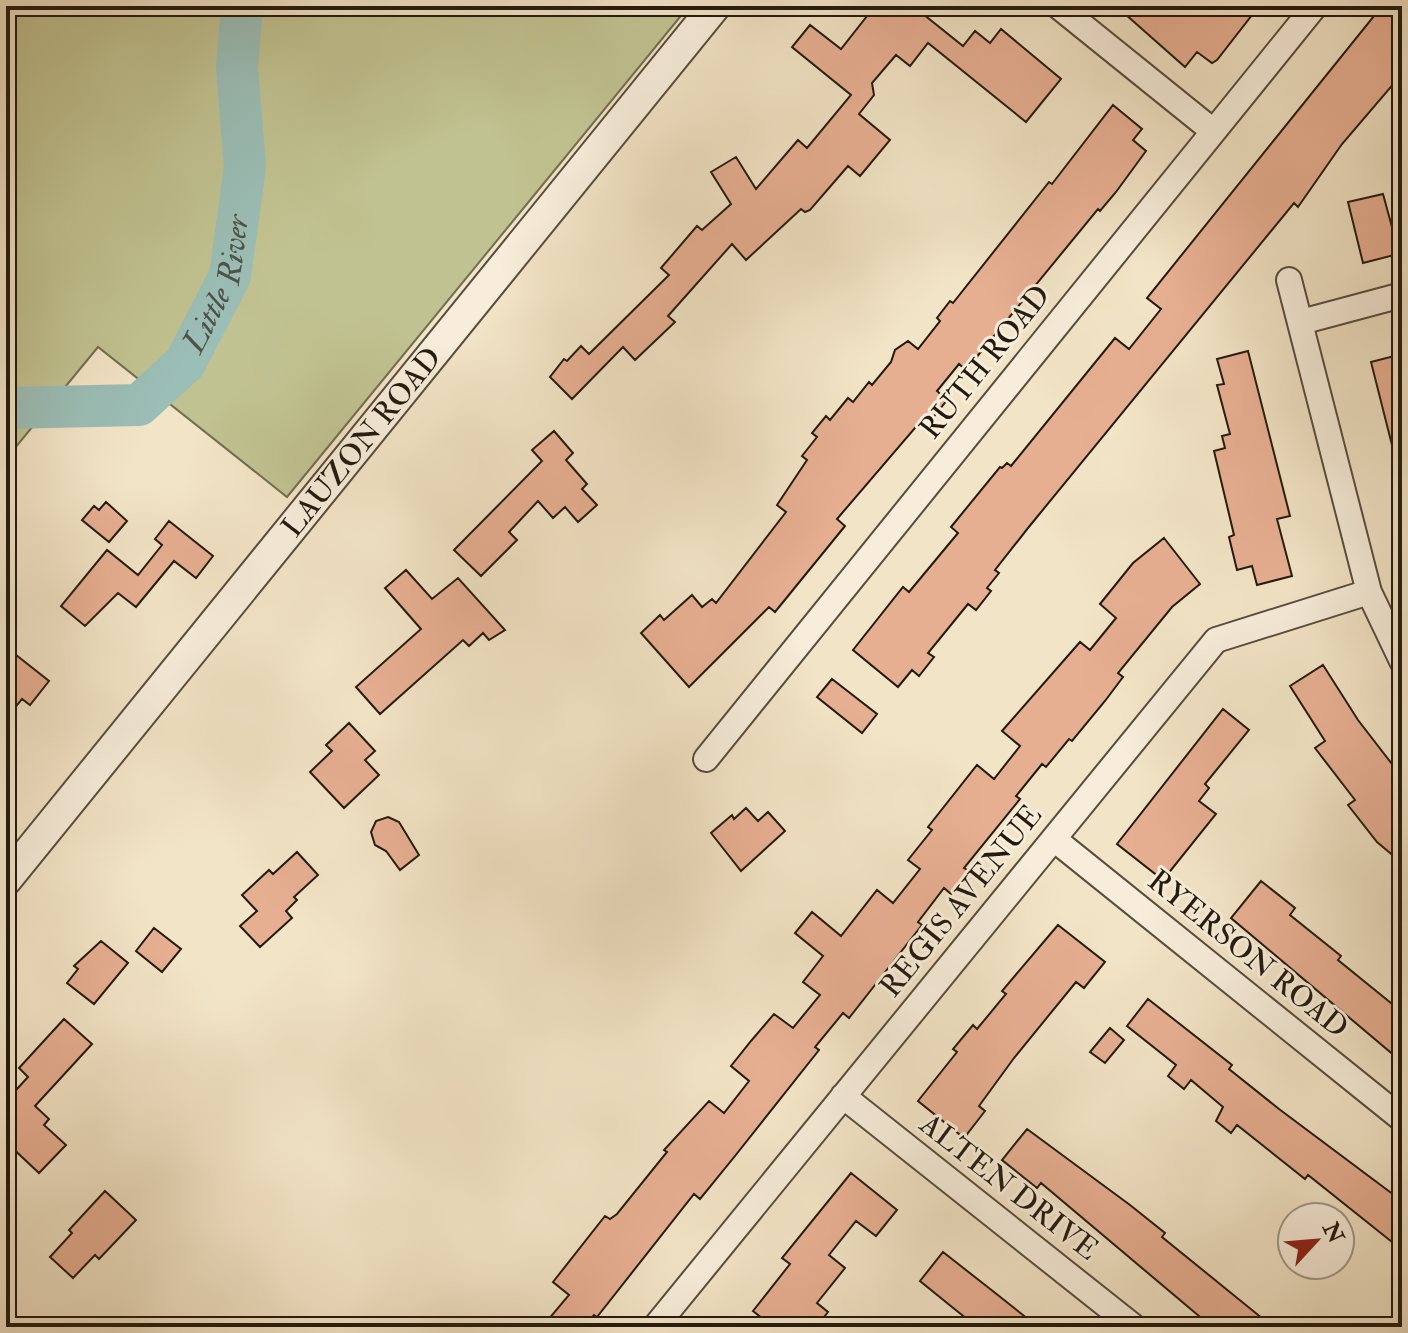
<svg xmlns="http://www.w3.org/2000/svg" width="1408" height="1333" viewBox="0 0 1408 1333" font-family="'IM FELL Double Pica',serif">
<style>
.grass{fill:#c1c291;stroke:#726e50;stroke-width:2}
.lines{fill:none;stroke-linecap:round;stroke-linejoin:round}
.river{stroke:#9bbeb6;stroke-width:42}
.building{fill:#e7af92;stroke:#231a0f;stroke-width:2}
.minor-casing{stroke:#574c3d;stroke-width:28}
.tertiary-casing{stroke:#574c3d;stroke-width:34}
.minor{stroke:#f7edda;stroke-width:24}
.tertiary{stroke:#f7edda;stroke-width:30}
.labels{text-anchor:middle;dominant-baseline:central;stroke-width:6;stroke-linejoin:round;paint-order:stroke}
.street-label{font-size:30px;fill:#231a0f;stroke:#f7edda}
.water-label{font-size:32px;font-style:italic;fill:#4d5349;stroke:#f7edda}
</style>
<rect width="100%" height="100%" fill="#f2e4c6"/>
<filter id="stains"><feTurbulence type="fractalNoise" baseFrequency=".0025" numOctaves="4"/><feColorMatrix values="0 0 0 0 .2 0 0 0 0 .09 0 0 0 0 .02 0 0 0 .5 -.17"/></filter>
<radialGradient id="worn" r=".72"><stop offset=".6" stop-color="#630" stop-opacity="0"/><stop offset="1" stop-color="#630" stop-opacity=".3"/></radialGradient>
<!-- grass -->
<path class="grass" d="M6,6h683l-402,491 -189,-150 -92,112z"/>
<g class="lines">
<!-- river -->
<path class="river" id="s1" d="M6,408l133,-3 46,-42 45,-87 15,-109 -8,-100 5,-61"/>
</g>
<!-- building -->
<path class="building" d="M875,6h38l50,40 12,-15 15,12 11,-14 60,50 -35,43 -98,-79 -18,23 -14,-11 -24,28 2,12 -15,19 31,26 -30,36 -12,-10 -38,44 -5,2 -4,-3 -55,51 -14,-16 -64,72 7,6 -40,38 -12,-13 -51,52 -22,-22 14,-18 3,2 14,-15 8,8 80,-79 -8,-7 36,-42 5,4 29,-26 -20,-32 25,-15 20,32 42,-49 9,8 44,-53 -59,-48 18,-22 31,24z
M1116,6h60l10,8 7,-8h66l-42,54 -5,3 -15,-11 -12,15z
M1382,6h20v68l-60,70 -44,63 -4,-4 -266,325 -33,42 4,3 -12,15 4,3 -15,19 -8,-6 -40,49 6,4 -15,19 -7,-6 -14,17 -45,-37 50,-63 6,5 49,-59 -7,-6 49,-60 2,1 5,-5 4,3 104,-128 14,11 32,-40 -14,-11z
M1113,105l29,24 -9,11 13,11 -30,41 -16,19 -2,-2 -132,161 -7,-6 -22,27 10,9 -15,19 -6,-4 -89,104 8,7 -70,86 -6,-5 -80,80 -48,-54 19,-18 4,5 28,-25 10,12 10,-8 4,4 70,-91 -9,-7 30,-45 -5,-4 15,-19 -5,-4 14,-17 4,4 18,-22 5,4 16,-20 3,3 19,-23 4,-12 13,-9 10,8 22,-28 -3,-3 13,-17 3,2 96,-121 3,2z
M1383,194l9,33 10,-3v29l-39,10 -15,-61z
M1248,351l42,165 -13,3 15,57 -35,9 -5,-19 -15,4 -8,-33 5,-2 -20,-84 11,-3 -3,-12 8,-2 -13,-49 7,-1 -7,-25z
M1402,354v102l-7,1 -24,-95z
M554,431l19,22 -7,7 21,24 -5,5 15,16 -19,17 -13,-15 -12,11 -15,-17 -29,31 8,8 -36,36 -27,-26 88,-89 -10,-11z
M106,502l21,19 -18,21 -27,-22 12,-14 5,4z
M169,521l44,35 -17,22 -22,-17 -38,46 -18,-14 -33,33 -24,-20 46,-56 31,25 24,-30 -7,-6z
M1164,538l36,46 -28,23 -54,66 5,4 -18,24 -33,40 -3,-2 -23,28 -4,-3 -26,32 4,3 -56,69 5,3 -18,23 -7,-6 -26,34 4,3 -73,93 -6,-5 -28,34 4,3 -84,106 -35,43 -6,-5 -97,123 -3,-2 -10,12h-42l27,-32 -16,-13 52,-66 5,3 7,-5 50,-62 -3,-2 45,-49 15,12 25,-32 -18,-15 20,-25 23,-27 19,14 27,-33 -17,-13 20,-26 -28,-23 17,-21 29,24 36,-46 16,13 27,-34 -12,-9 24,-30 -4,-3 49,-62 17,14 26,-33 -18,-15 78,-89 10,8 26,-32 -16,-14 33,-41z
M406,570l26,29 26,-21 47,52 -16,10 -6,-7 -14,13 -6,-6 -83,74 -24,-27 65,-58 -36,-41z
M6,647l43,34 -19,24 -8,-6 -16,20z
M1323,665l35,55 44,57v86l-25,-21 -29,-37 7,-5 -40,-52 10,-7 -35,-55z
M832,679l45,35 -15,19 -45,-36z
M1223,709l26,21 -44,54 4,4 -10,13 17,13 -53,66 -46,-36z
M349,723l26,28 -10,9 14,15 -35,33 -34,-36 22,-21 -6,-6z
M746,808l12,13 10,-9 17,19 -44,40 -30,-38 21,-18 2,4z
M388,817l11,5 20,33 -19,15 -14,-19 -11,-6 -4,-13 5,-11z
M297,852l21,23 -24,22 3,3 -11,11 6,7 -32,29 -20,-21 17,-15 -15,-16 27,-25 4,4z
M1261,881l34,27 -5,7 51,41 -3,4 64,52v50l-171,-144z
M1058,925l47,37 -21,26 -8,-6 -62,76 -35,48 6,5 -21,27 -46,-37 39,-49 -4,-3 20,-24 4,4 29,-35 -4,-3z
M154,928l27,21 -19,23 -26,-21z
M101,941l27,22 -34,41 -27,-21 11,-14 -4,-3z
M1148,999l84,66 -3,4 50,40 123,92v49l-94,-75 -3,4 -68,-54 -6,8 -15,-12 7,-14 -32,-27 -7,9 -16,-13 8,-11 -49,-39z
M64,1019l28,25 -57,62 14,13 -5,6 22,20 -27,28 -33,-31v-41l22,-24 -9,-9z
M1110,1028l14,12 -19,23 -15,-11z
M1027,1129l103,76 35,28 -3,4 111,90h-61l-171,-144 -4,5 -35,-28z
M851,1173l46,37 -21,26 -20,-15 -27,34 16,13 -28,35 11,9 -12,15h-23l-11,-9 -9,9 -20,-16 37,-47 -8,-6z
M105,1191l31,29 -37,39 -4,-4 -22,23 -23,-21 22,-24 -3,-3z
M943,1252l51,40 44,35h-61l-25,-20 -32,-26z"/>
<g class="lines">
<!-- minor casing -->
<g class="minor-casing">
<path id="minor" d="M1058,6l155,125
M1289,280l80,312 33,69
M1301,322l101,-27
M706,759l609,-753
M1054,839l348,280
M843,1096l291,231
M655,1327l561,-687 153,-48"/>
</g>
<!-- tertiary casing -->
<g class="tertiary-casing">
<g id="tertiary">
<path id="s2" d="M6,880l709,-874"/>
</g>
</g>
<!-- minor -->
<use href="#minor" class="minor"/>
<!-- tertiary -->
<use href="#tertiary" class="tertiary"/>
</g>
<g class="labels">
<!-- street labels -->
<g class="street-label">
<text transform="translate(985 362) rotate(-51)">RUTH ROAD</text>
<text stroke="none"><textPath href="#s2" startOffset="564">LAUZON ROAD</textPath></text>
<text transform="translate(961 901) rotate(-51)">REGIS AVENUE</text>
<text transform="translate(1248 954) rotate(39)">RYERSON ROAD</text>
<text transform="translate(1009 1187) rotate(38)">ALTEN DRIVE</text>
</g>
<!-- water labels -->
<g class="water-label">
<text stroke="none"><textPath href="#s1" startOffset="282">Little River</textPath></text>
</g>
</g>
<!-- margin -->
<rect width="1408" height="1333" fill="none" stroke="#f2e4c6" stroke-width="32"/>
<rect x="8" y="8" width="1392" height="1317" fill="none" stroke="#231a0f" stroke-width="4"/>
<rect x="16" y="16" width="1376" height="1301" fill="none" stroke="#231a0f" stroke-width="2"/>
<!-- north arrow -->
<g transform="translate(1316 1241) rotate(64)"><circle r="38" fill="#f7edda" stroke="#a29989" stroke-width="2"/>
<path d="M0-6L14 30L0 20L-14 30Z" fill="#8f2418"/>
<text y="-12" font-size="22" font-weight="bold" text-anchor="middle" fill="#231a0f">N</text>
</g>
<rect width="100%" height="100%" filter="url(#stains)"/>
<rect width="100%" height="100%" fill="url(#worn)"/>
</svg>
